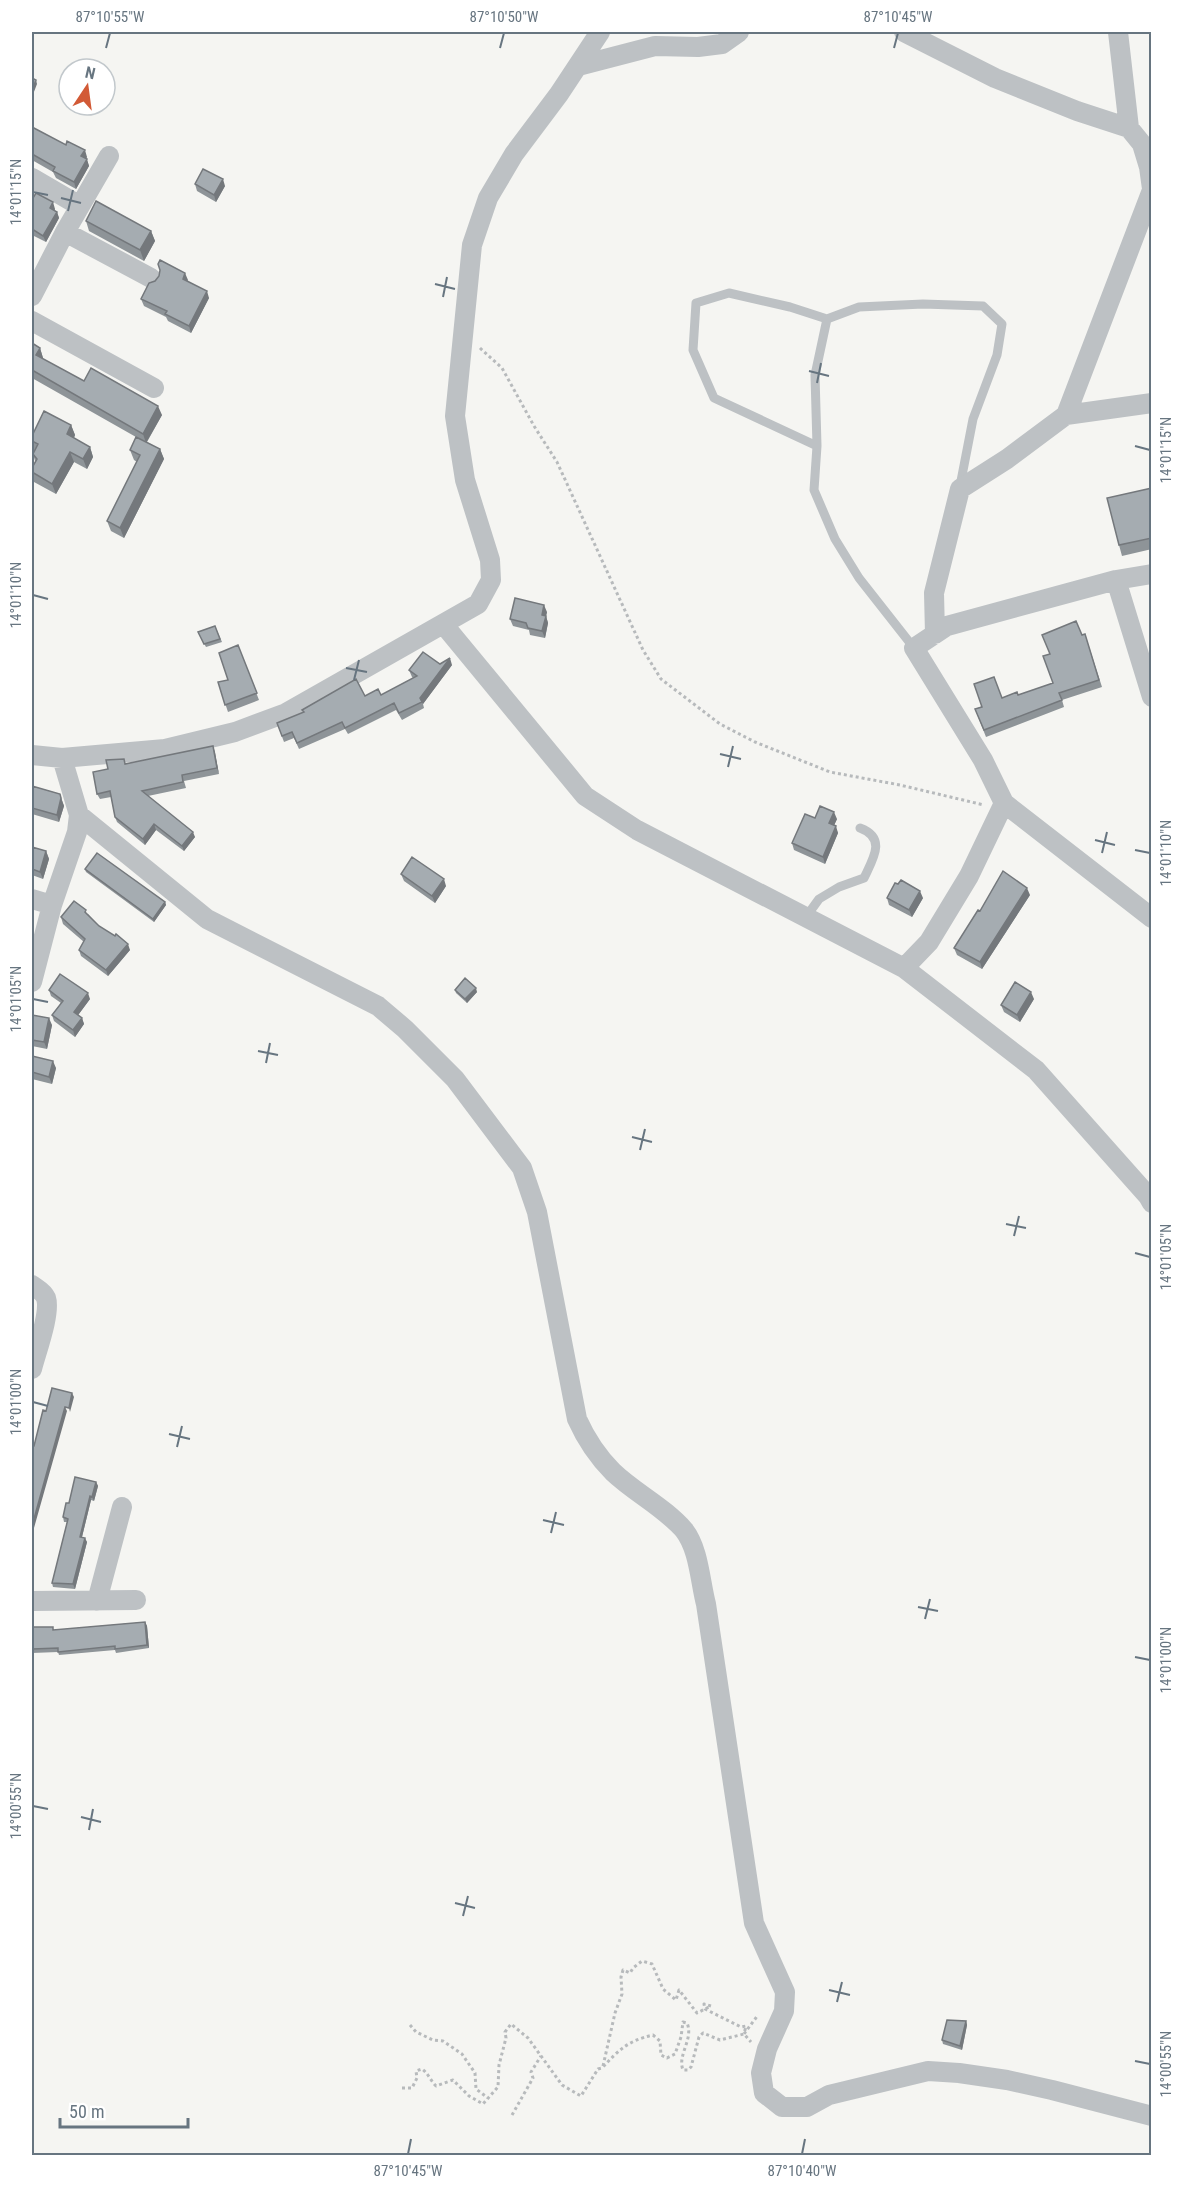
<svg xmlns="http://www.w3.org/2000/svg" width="1183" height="2187" viewBox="0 0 1183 2187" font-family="'Roboto Condensed',sans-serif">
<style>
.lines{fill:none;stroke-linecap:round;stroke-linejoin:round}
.path{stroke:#b7babc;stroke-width:3;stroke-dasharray:3 3;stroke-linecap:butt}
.service{stroke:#bdc1c4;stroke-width:9}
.minor{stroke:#bdc1c4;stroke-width:20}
.wall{fill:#8e9498}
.shaded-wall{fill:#74787c}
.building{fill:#a5acb1;stroke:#74787c;stroke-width:1.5}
.ticks{fill:none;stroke:#677580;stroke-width:2}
.neatline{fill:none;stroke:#677580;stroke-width:2}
.ticks-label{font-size:15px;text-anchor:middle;fill:#677580}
</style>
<rect width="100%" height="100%" fill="#f5f5f2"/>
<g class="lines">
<!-- path -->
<path class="path" d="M480,348l22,20 32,58 23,36 86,188 18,29 59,45 35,18 75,30 70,13 84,20
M711,2006l-7,-2 1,5 36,18 5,-1 -2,8 14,-19
M410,2025l6,7 17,8 10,1 19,13 13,19 1,16 12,9
M603,2066l12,-53 7,-19 -1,-17 2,-7 7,3 3,-5 9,-7 10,3 11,25 13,11 3,-10 18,23 14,-7
M402,2088h10l5,-10 -1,-7 6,-2c6,4 8,11 14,17l17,-6 16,16 14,8 15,-17 1,-22 7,-27 -1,-6 6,-8 17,14 34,47 19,11 17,-27 4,-1c17,-18 25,-27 51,-33l7,6 1,14 6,3 8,-4 6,-17 2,-15 4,1c7,16 -10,32 -4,47h5l3,-3 8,-30 4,-4 17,7 24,-6 7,8
M512,2115l21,-37 -2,-6 10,-16"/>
<!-- service -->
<path class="service" d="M817,446l-103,-48 -21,-48 3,-47 33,-10 61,14 37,12
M914,648l-55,-70 -24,-39 -21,-49 3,-44 -2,-71 12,-56 32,-12 64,-3 60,2 19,18 -5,31 -24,64 -13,67
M806,917l13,-18 20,-12 25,-9c9,-19 23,-40 -4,-50"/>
<!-- minor -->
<path class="minor" d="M904,32l91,46 82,33 52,17
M1118,32l11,96 13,16 7,23 3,22
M578,66l77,-20 43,1 24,-3 17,-12
M32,178l48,28
M65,232l86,46
M32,296l33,-64 44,-76
M32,321l122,67
M1066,415l86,-12
M1116,580l36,117
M444,625l141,171 52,34 267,138 132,102 112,126 4,7
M935,634l-1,-41 26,-104 47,-30 59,-44 86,-225
M32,755l30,3 103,-9 70,-17 51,-19 192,-109 13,-24 -1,-20 -25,-80 -10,-64 17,-171 16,-47 26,-44 45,-60 41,-62
M1004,803l148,115
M79,815l128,104 171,87 27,23 50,50 67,89 15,44 40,207c9,20 20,37 36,53 22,21 51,35 71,58 15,19 16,51 22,74l48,319 31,69 -1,19 -17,38 -6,24 3,20 18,14h25l22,-12 99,-24 31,2 48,7 45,10 100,26
M32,899l20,6 25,-73 2,-17 -17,-57
M904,968l25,-26 40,-66 35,-73 -21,-43 -69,-112 33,-22 169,-46 36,-6
M32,982l20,-77
M32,1285c5,4 11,6 14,13 5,15 -10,55 -14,71
M32,1601l104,-1
M97,1601l25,-94"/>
</g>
<!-- wall -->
<path class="wall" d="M32,127l55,30 -1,1 3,8 -13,23 -20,-11 -3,-6 -21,-12z
M195,184l30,2 -9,16 -19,-11z
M32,197l23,12 -1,2 3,1 2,6 -13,24 -14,-7z
M86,221l65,10 4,10 -11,20 -55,-30z
M188,280l-1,1 22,17 -18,35 -23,-12 -2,-4 -22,-11 -3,-7z
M32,343l8,5 3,10v1l41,22 78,34 -15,27 13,7 4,10 -40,79 -13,-7 -4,-10 30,-59 -3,-2 -4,-10 6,-13 -104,-59z
M71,425l4,10 -1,3 16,9 3,10 -6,12 -13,-7 -18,32 -22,-12 -2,-6v-8l3,-7 -2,-7 2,-3 -2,-1 -1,-5v-9z
M1152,488v61l-30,7 -3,-11z
M547,612l-1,4 2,7 -3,15 -15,-3 -1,-5 -16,-4 -3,-7z
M215,626l7,16 -16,5 -8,-15z
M1085,634l17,53 -40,13 2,7 -78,30 -11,-28 27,-11 16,-3 35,-12 29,-48z
M238,645l21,55 -31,12 -10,-30 10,-2z
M440,664l12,1 -29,39 1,4 -22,12 -6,-10 -48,24 -3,-5 -46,20 -5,-11 -10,4 -7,-19 88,-27 16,-1 32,-17 -1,-1 -3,-7z
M213,746l6,28 -35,7 2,7 -38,8 47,41 -11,14 -28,-21 -11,15 -28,-23 -2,-5 -4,-20 -11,2 -3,-5 11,-25 18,-5z
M32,786l28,8 4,12 -5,16 -27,-8z
M815,818l22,1 -3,6 4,8 -13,31 -31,-14 -2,-7z
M32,847l14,4 3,8 -6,20 -11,-4z
M85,869l80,33 1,3 -12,17 -68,-50z
M401,874l45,12 -11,17 -31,-22z
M1030,895l-48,74 -25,-14 -3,-7 26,-37z
M887,898h36l-11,19 -23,-12z
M88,914l11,12 31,24 -22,26 -27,-20 -2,-6 5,-8 -21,-18 -2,-7z
M49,990l41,9 -12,16 4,3 2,6 -9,13 -21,-16 -2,-6 9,-12 -10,-7z
M455,990l22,2 -10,11 -11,-10z
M1034,999l-14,23 -16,-10 -3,-7z
M32,1015l20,10 -5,24 -15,-3z
M32,1056l24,12 -4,16 -20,-5z
M96,1482l2,4 -4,15 -3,-1 -9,37 5,5 -12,47 -22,-2 -1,-4 15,-61h-3l-1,-5 6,-14z
M145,1622l2,4 2,22 -33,5 -1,-3 -56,5 -1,-3 -26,1v-26l22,3z
M966,2021l1,4 -5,25 -19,-6 -1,-4z"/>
<!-- shaded-wall -->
<path class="shaded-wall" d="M36,80l1,4 -5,13v-7z
M85,150l2,7 -3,6 -3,-7z
M87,159l2,7 -13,23 -2,-7z
M223,179l2,7 -9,16 -2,-7z
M53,202l2,7 -3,6 -2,-7z
M57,212l2,6 -13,24 -3,-6z
M151,231l4,10 -11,20 -4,-11z
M185,273l3,7 -3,6 -2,-7z
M207,291l2,7 -18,35 -2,-7z
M40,348l3,10 -4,6 -3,-9z
M158,406l4,9 -16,28 -3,-9z
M71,425l4,10 -4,9 -4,-10z
M90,447l3,10 -6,12 -4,-10z
M160,449l4,10 -40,79 -4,-10z
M70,452l4,10 -18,32 -4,-10z
M544,605l3,7 -1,4 2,7 -3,15 -3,-7v-16z
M450,658l2,7 -29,39 -3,-6z
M213,746l2,6 4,22 -2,-6z
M61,798l3,8 -5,16 -2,-7z
M834,812l3,7 -5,11 -3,-7z
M154,824l2,6 -11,15 -2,-6z
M836,826l2,7 -13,31 -2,-7z
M193,832l2,5 -11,14 -2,-5z
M46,851l3,8 -6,20 -3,-7z
M444,879l2,7 -11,17 -3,-7z
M1027,888l3,7 -48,74 -2,-7z
M920,891l3,7 -11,19 -3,-7z
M165,902l1,3 -12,17 -1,-3z
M128,944l2,6 -22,26 -2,-6z
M476,988l1,4 -10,11 -2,-4z
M1031,992l3,7 -14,23 -3,-7z
M88,993l2,6 -14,19 -2,-6z
M49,1018l3,7 -5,24 -3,-7z
M82,1018l2,6 -9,13 -2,-7z
M53,1061l3,7 -4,16 -3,-7z
M33,1298l1,4 -2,10v-9z
M72,1393l2,4 -4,15 -1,-4z
M65,1407l2,4 -35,124v-9z
M96,1482l2,4 -4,15 -2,-4z
M90,1496l1,4 -10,41 -1,-4z
M85,1538l2,4 -12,47 -2,-5z
M145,1622l2,4 2,22 -2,-3z
M966,2021l1,4 -5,25 -2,-4z"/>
<!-- building -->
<path class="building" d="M32,78l4,2 -4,10z
M32,127l34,18 1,-4 18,9 -4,6 6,3 -13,23 -21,-11 2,-4 -23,-13z
M203,169l20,10 -9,16 -19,-11z
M36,193l17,9 -3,6 7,4 -14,24 -11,-7v-32l1,1z
M96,201l55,30 -11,19 -54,-29z
M160,260l25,13 -2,6 24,12 -18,35 -24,-12 2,-3 -26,-12 8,-16 6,-2 4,-5 1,-6 -2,-6z
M32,343l8,5 -4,7 48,26 7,-13 67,38 -15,28 -111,-64z
M44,411l27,14 -4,9 23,13 -7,12 -13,-7 -18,32 -20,-12v-4l5,-9 -4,-5 5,-10 -6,-3v-5z
M136,437l24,12 -40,79 -13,-7 33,-66 -10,-5z
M1152,488v50l-33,7 -12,-47z
M515,598l29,7 -2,10 4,1 -4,15 -14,-3 -2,-5 -16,-4z
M1076,621l6,14 3,-1 14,46 -40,13 3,7 -78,30 -9,-21 7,-2 -8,-23 20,-7 8,21 15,-6 1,3 35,-12 -10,-27 7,-2 -8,-19z
M215,626l5,13 -16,5 -6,-12z
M238,645l19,48 -32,12 -7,-23 10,-2 -9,-27z
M423,652l17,12 10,-6 -30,40 2,4 -23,11 -5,-10 -49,25 -3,-6 -45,21 -5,-11 -10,4 -5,-13 27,-11 -2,-2 54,-31 9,17 13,-7 3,6 36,-19 -8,-6z
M213,746l4,22 -35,7 1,7 -41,9 51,41 -11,14 -28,-22 -11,15 -28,-22 -5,-26 -13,3 -4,-22 15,-3 -2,-9 18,-1 1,5z
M32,786l28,8 1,4 -4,17 -25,-7z
M820,806l14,6 -5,11 7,3 -13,31 -31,-14 13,-29 10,4z
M32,847l14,4 -6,21 -8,-3z
M97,853l68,49 -12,17 -68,-50z
M412,857l32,22 -12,17 -31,-22z
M1003,871l24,17 -47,74 -26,-14 24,-38 2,1z
M901,880l19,11 -11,19 -22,-12 8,-15 3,1z
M74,901l12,9 -1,2 14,14 16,10 1,-2 12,10 -22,26 -27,-20 6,-11 -24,-22z
M60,974l28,19 -14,19 8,6 -9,12 -21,-15 11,-14 -14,-11z
M465,978l11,10 -11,11 -10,-9z
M1015,982l16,10 -14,23 -16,-10z
M32,1015l17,3 -5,24 -12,-2z
M32,1056l21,5 -4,16 -17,-5z
M52,1388l20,5 -3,15 -4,-1 -33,119v-80h2l9,-36 3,1z
M75,1477l21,5 -4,15 -2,-1 -10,41 5,1 -12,46 -21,-1 16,-64 -5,-2 3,-14h3z
M145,1622l2,23 -32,4v-3l-57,6v-4l-26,1v-22h21v3z
M947,2020l19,1 -6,25 -18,-6z"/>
<!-- ticks -->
<path class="ticks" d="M106,48l4,-15M500,48l4,-15M894,48l4,-15M33,192l15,3M61,198l20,5M68,211l5,-21M435,284l20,5M443,297l4,-20M809,371l20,5M817,383l4,-20M1135,446l15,4M33,595l15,4M346,668l21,4M354,680l5,-20M720,754l21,5M728,767l5,-21M1095,840l20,5M1135,850l15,3M1102,853l5,-21M33,999l15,3M258,1051l20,4M266,1063l4,-20M632,1137l20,5M640,1150l5,-21M1006,1224l20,4M1014,1236l5,-20M1135,1253l15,4M33,1402l15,4M169,1434l21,5M177,1447l5,-21M543,1520l21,5M551,1533l5,-21M918,1607l20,4M925,1619l5,-20M1135,1657l15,3M33,1806l15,3M81,1817l20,5M89,1830l4,-21M455,1903l20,5M463,1916l5,-20M829,1990l21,5M837,2002l5,-20M1135,2061l15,3M408,2154l3,-15M802,2154l3,-15"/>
<!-- border -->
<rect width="1183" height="2187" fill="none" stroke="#ffffff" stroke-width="66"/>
<!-- north arrow -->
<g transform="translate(87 87) rotate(13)"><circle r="28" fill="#ffffff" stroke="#c2c8cc" stroke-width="1.5"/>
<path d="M0-4.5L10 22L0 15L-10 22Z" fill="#d25a36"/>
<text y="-9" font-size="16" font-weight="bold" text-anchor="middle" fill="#677580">N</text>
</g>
<!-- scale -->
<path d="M60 2118v9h128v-9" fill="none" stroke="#677580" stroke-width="3"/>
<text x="69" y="2118" font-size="18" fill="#677580" stroke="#ffffff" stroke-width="4.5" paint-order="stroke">50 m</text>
<rect x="33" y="33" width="1117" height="2121" class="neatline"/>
<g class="ticks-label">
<text x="110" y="22">87°10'55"W</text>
<text x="504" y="22">87°10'50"W</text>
<text x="898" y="22">87°10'45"W</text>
<text transform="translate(16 192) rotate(-90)" y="5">14°01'15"N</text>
<text transform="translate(1166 450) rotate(-90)" y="5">14°01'15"N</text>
<text transform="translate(16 595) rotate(-90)" y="5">14°01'10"N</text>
<text transform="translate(1166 853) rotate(-90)" y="5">14°01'10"N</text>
<text transform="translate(16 999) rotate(-90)" y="5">14°01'05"N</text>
<text transform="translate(1166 1257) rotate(-90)" y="5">14°01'05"N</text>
<text transform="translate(16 1402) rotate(-90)" y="5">14°01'00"N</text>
<text transform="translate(1166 1660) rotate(-90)" y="5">14°01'00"N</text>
<text transform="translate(16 1806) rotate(-90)" y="5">14°00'55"N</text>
<text transform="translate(1166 2064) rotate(-90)" y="5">14°00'55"N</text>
<text x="408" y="2176">87°10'45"W</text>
<text x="802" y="2176">87°10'40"W</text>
</g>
</svg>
